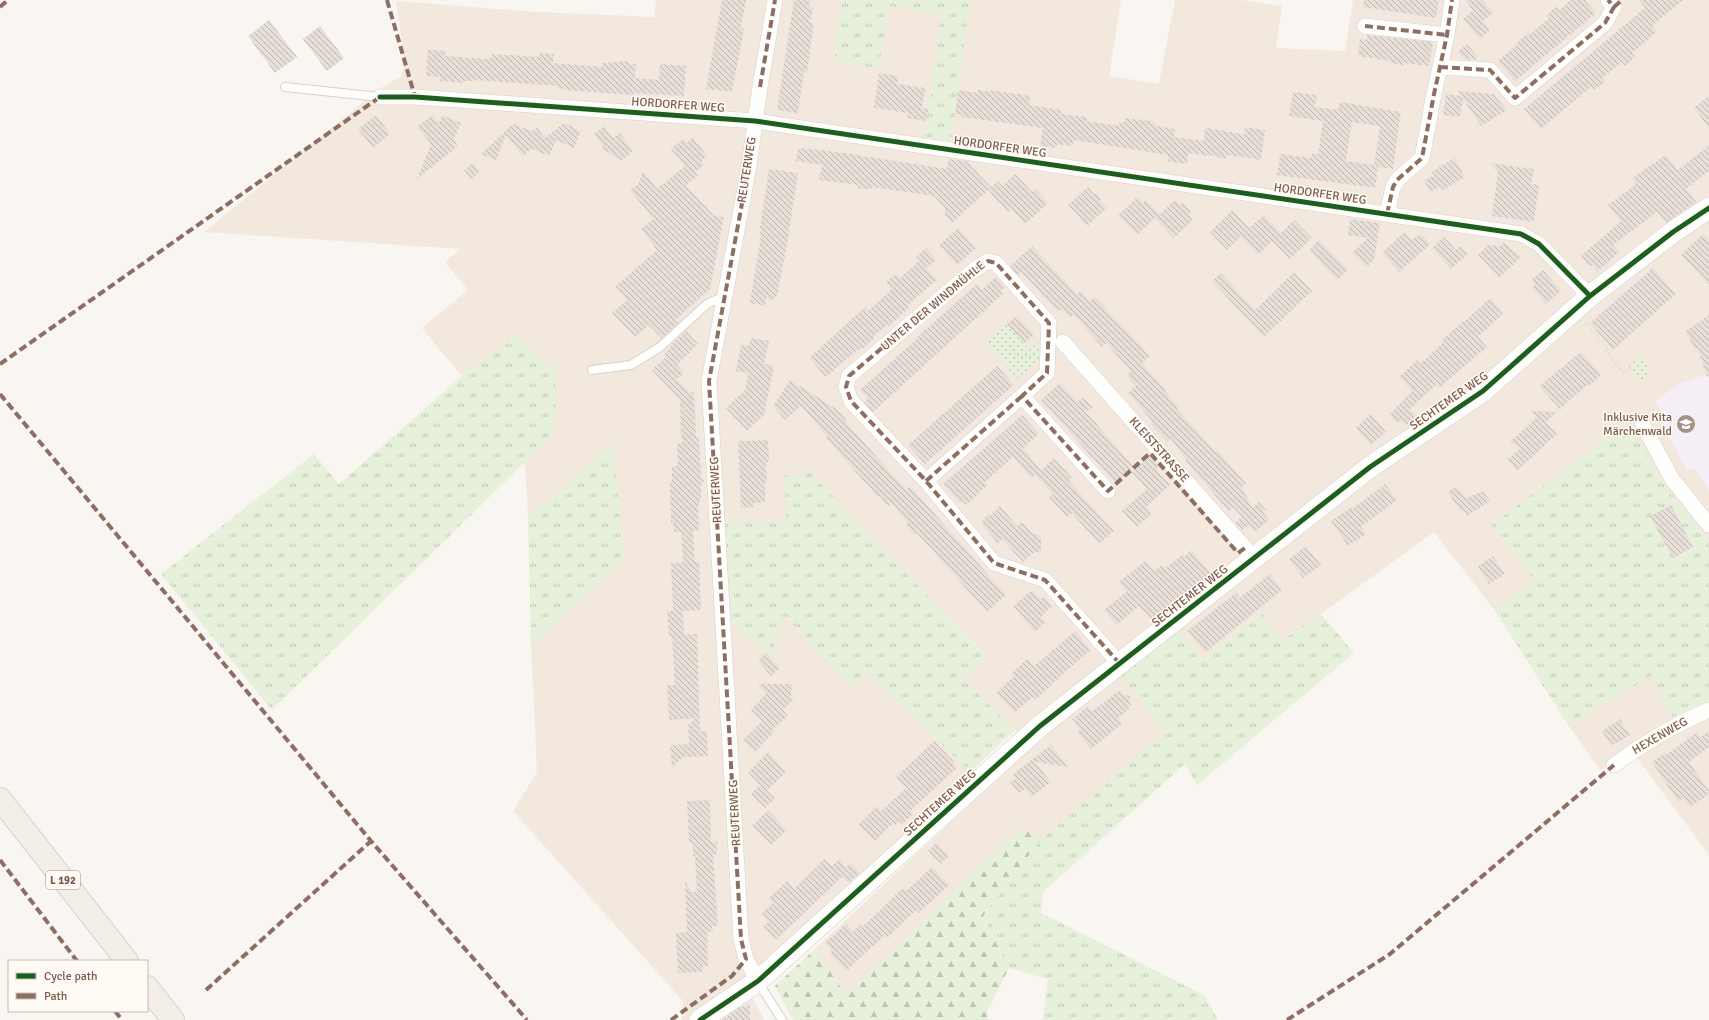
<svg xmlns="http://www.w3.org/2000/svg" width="1709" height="1020" viewBox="0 0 1709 1020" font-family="Signika,sans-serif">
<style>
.residential{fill:#f2e8de}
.education{fill:#f6eef6}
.grass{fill:url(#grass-tufts)}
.forest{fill:url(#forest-firs)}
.park{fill:url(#park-dots)}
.building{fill:url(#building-back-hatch);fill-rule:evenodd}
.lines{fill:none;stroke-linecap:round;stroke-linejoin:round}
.lane-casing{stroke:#d7d1cb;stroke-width:10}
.street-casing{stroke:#d7d1cb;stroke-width:16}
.secondary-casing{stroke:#d9d2cb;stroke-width:22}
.primary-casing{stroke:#dad1cc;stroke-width:24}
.path{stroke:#dcd5d0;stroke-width:2.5;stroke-dasharray:1 3;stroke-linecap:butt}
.lane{stroke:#fefefd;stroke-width:8}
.street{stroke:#fefefd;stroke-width:15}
.secondary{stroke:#fefefd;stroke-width:21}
.primary{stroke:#f3eee8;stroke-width:22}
.quiet{stroke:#8d6e63;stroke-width:4;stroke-dasharray:8 4;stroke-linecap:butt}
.cycleway-casing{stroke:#fffaf3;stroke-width:8}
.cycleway{stroke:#1b5e20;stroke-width:5}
.labels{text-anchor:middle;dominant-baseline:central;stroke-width:3;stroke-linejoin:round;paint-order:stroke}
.shield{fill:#fffaf3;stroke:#a28b7f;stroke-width:1}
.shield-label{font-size:11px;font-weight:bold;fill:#7a5c4d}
.street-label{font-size:12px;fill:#7a5c4d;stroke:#fffaf3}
.poi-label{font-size:12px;fill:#7a5c4d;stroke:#fffaf3;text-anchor:end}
</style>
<defs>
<pattern id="grass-tufts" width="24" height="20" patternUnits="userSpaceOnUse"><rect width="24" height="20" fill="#e7f0db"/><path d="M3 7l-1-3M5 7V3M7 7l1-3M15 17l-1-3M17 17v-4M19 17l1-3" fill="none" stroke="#c0c6b4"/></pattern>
<pattern id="forest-firs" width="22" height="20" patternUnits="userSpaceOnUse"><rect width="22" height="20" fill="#e7f0db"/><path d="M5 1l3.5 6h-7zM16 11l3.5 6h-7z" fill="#c0c6b4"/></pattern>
<pattern id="park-dots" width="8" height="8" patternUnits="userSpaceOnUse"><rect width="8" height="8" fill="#e7f0db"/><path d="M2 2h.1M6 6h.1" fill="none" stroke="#c0c6b4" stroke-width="1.8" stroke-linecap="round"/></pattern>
<pattern id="building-back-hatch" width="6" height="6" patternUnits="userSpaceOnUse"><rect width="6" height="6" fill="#e6ded7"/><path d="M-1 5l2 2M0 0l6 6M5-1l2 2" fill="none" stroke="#bfb7b1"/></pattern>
</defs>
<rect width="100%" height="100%" fill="#f9f5f0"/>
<!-- residential -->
<path class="residential" d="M656,0h186l-8,61 45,8 10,-63 52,8 -16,124 26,5 20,-143h150l-12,76 50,8 16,-84h66l41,6 -6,42 69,3 8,-51h356v540l-49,-61 -32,-57 -137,103 45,56 -43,27 -59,-76 -113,82 -39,27 -80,18 -23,-27 -13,100 -124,106 -22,-9 -174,167 -30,-48 216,-202 -69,-67 24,-22 -176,-183 -24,47 -3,94 67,71 15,-15 104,101 -225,214 20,34h-83l1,-19 -170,-190 24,-39 -6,-127 93,-85 -11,-117 -85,75 -3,-56 29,-30 -38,-98 -54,42 -40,-48 46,-38 -23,-28 15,-13 -256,-17 174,-142 23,-14 4,-13 -9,-62 140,11 118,5z
M1653,675l27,58 29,-15v137l-80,-108 -28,24 -32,-45z"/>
<!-- education -->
<path class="education" d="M1707,374h2v117l-14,-22 -8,2 -17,-33 -8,-6 1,-16 -8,-15 24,-17z"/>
<!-- grass -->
<path class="grass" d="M842,0h129l-20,143 -26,-5 16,-124 -52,-8 -10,63 -45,-8z
M516,334l40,38 -2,60 -29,30 -253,248 -111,-136 153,-120 25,30 123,-108z
M1628,422l32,57 49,61v161l-37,17 -19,-43 -84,51 -76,-118 42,-27 -44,-56z
M613,443l11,117 -93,85 -3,-127z
M811,473l176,185 -24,21 52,51 -45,42 -104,-101 -14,16 -68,-72 -13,42 -39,-33 -7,-101 62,-2 -3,-45z
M1261,612l21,28 39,-26 33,39 -157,132 -12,-21 -141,127 -3,22 163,82 14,25h-175l5,-41 -39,-11 -26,-52 59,-78 123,-106 -44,-57 58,-44 23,28z"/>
<!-- forest -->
<path class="forest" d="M1020,829l22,9 -59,78 26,52 -22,44 1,8h-195l-18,-34 41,-38 30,48z"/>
<!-- park -->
<path class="park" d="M1007,324l22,26 16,-14 -2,32 -6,-7 -20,18 -30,-36z
M1643,354l7,21 -10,5 -11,-14z"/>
<!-- building -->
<path class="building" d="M722,0h24l-5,28 3,1 -12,63 -26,-3z
M794,0h16l-1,7 4,1 -3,14 4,1 -7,50 -3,-1 -6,41 -21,-3z
M1364,0h75l-3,18 -73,-11z
M1465,0h17l11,13 -10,8 7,9 -10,9 -17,-20 10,-9z
M1571,0h14l11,13 -81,68 -17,-20 20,-17 -1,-2 10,-8 2,1 20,-17 -3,-3 10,-8 3,3z
M1639,0h44l-31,26 5,6 -25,21 3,4 -10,9 -3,-4 -20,16 3,4 -11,8 -3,-3 -50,42 -17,-20 121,-101z
M269,20l28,37 -22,16 -27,-37z
M320,26l24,32 -17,13 -24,-32z
M1367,35l66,7 -4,24 -26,-3v2l-13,-2v-2l-32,-5 2,-17 7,1z
M1467,44l11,13 -3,3 -10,-1 -7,-7z
M428,50l18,1 -1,5 40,3 7,-1v-4l47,3 1,-4 14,1 -1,9 50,4v-4l24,-2 2,3h7l-1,14 24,2 1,-16 26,2 -2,30 -50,-3 -1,2 -69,-5v-1l-7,-1v-2l-81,-6v1h-12l-1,2 -23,-2v-4l-14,-1z
M879,73l19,3 -1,8 28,4 -3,20 7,1 -2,12 -20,-3 1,-5 -34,-5z
M958,90l20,3v-3l13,2v-2l39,6 -1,9 33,5 -1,4 26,3 -1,4 33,5 1,-4 4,1 1,-5 26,3 4,2v3l20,3 -1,8 30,4 1,-13 39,6 1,-7 20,3 -4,30 -34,-5 -1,4 -17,-4v1l-21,-3 -1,11 -19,-3v-6l-94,-15 -1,6 -16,-2 -1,4 -16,-2 3,-18 -81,-11v-2l-7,-1z
M1458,91l35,3 14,16 -26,16 -18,-27 -3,18 -17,-2 3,-21 15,2z
M1293,92l24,3 -2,12 23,3 2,-8 61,10 -8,57 -15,-2 -3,21 -98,-13 3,-21 31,4 1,-5 6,1 5,-33 -34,-5zM1352,122l28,4 -6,39 -28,-4z
M1709,96v32l-15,-20z
M376,115l14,19 -17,14 -15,-19z
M433,115l6,8 3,-8 19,8 -7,17 4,5 -4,-1 3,3 -40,32 14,-35 -14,-17z
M564,123l17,8 -7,17 -18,-8 -7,16 -17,-7 -9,7 -17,-21 -10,25 -15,-6 32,-30 19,7 5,-4 8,11z
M604,126l9,12 7,-5 13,18 -12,10 -19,-13 1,-2 -9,-12z
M693,138l14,18 -6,5 3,4 -9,7 3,4 -12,9 28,31 10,1 -14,72 -35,31 3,3 -16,15 -13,-13 -14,12 -23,-24 15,-13 -12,-13 42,-37 -16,-21 12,-10 -23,-29 8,-5 5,-14 14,18 28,-23 -14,-17 12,-10 3,4z
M1709,145v26l-23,18 10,13 -30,21 -9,-11 -44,33 6,7 -16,15 -6,4 -4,-5 -5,-1 -7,-9 40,-35 -13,-16 28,-21 -4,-6 34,-23 12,15z
M798,148l32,3 117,18 1,-10 18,2 25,26 7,-6 4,5 13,-12 17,18 3,-3 13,14 -23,21 -14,-15 -3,3 -20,-22 -36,33 -7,-8v-7l-11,-12 -62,-9 -1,2h-6l-7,-1v-3l-39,-5 3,-15 -26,-4z
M1454,158l11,19 -22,13 -3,-4 -9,6 -7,-11 10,-6 -2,-3z
M472,163l8,8 -8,8 -8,-8z
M1490,163l44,6 -3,15 8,1 -5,37 -42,-6 6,-44z
M769,169l29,4 -10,66 -11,57 -5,4 -6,-2 -1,8 -15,-3 11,-68h-1l1,-7h-1z
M1088,187l6,7h3l3,4v3l7,7 -20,18 -19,-21z
M1138,197l5,6 3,-3 14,14 15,-14 5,5 3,-2 8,9 -3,2 5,6 -19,18 -19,-20 -18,17 -19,-20z
M1232,210l17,18 15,-13 17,18 13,-13 18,18 -22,21 -18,-18 -14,14 -17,-19 -14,14 -17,-18z
M1350,219l30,4 -6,37 -8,7 -14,-14 16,-15 -20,-3z
M958,228l18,20 -19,17 -18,-20z
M1404,232l8,8 6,-5 2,2 2,-2 8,9 -30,28 -18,-19z
M1703,234l6,6v45l-28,-30z
M1444,237l12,13 4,-4 8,8 -17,15 -19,-21z
M1319,240l29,30 -11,10 -28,-30z
M1504,242l17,15 -22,21 -21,-23 10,-10 12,1z
M1032,246l45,48 3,-3 10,10 5,-4 55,59 -8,7 24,28h-1l14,17 -2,1 39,43 1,-2 29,33 -4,4 10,21 7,-6 7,8 -3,2 6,8 -14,12 -6,-7 -7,5 -7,-7 7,-6 -9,-10 -4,4 -44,-50 1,-1 -15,-21 -3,3 -18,-19 2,-2 -24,-28 8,-7 -9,-10 4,-5 -25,-28 -4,4 -28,-32 -4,3 -9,-9 -3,3 -37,-40 -3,3 -8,-9z
M926,248l11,12 -11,8 11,12 -30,26 2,2 -20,18 -1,-2 -14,12v3l-11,9 -7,3 -30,26 -17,-19 56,-51 3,4 24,-22 -6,-7 10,-8 4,4 20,-18 -4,-3z
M1653,268l23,26 -63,56 -23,-27z
M1543,270l18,21 -15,13 -14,-16 3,-3 -4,-5z
M1294,272l18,19 -48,46 -52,-56 9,-8 34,37z
M996,277l9,10 -4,4 2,3 -130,118 -9,-10 4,-3 -8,-9 59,-53 -1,-1 59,-52 5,6z
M1490,298l14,15 -26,24 9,10 -48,41 -3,-3 -26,24 6,6 -5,7 -5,3 -5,-5 -4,3 -8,-8 23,-24 -13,-14 18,-17 3,4 24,-22 -2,-2 9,-8 12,-11 1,1z
M1709,315v61l-2,1 -9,-28 -3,1 -9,-19z
M1017,316l17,19 -10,9 -17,-20z
M686,331l12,13 -21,21 7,8 -7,6 13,14 4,-1 2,46 3,-1 2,41 3,3 -3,4v13h-1l-1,7h-1l1,25 -6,1 2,31 4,-1 2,49 -18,1 1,24 13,-1 3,97h7l1,25 -24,1 -12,11 -2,-23 19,-1 -1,-19 8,-7 -27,2 -2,-35h8l-3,-49h-3l-2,-25h6l-2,-48 12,-1 -2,-30h-7l-1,-10h-2l-1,-41h2v-14l6,-1 -1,-22 6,-2 -2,-7 -1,-35 -28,-30 14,-13 -2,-3 7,-7 -1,-1z
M751,338l18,3 -5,23 10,2 -10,49 -17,16 -21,-23 19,-18 3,-17 -12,-2 5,-26 8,1z
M1581,352l20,23 -12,11 -2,-1 -27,24 -21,-23z
M997,366l17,19 -89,79 -17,-19z
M790,380l48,30 8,9 -1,2 61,69 4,-4 96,109 -19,17 -70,-79 -3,2 -8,-10 2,-2 -17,-20 -3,3 -8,-10 -2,1 -52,-59 1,-2 -26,-30 -16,14 -12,-14z
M1060,383l17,19 6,-5 10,10 -7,5 48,55 -19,16 -74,-83z
M1532,411l25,1 -11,10 11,12 -40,37 -10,-11 13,-11 -10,-7 26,-24z
M1371,414l15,18 -15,13 -15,-17z
M1022,415l17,19 -16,14 18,22 13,-12 18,20 -3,3 45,50 -15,13 -27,-31 -5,4 -18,-20 4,-3 -18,-19 -4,3 -18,-21 -28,25 3,3 -22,20 -3,-4 -3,2 -17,-19z
M768,440l1,21 -3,2 1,20h-2v19l-12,1v4l-12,1 -3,-67z
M1150,456l9,10 -3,3 14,16 -24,22 6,7 -15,13 -15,-16 25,-22 -15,-17z
M1385,484l12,16 -36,27 5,7 -18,12 -17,-25 21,-14 1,1z
M1456,487l10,11 17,-7 7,10 -23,15 -4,-6 -3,1 -12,-19z
M1671,505l22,42 -20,11 -23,-42z
M1000,506l17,20 5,-4 11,12h4l4,4v14h-7l-11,10 -21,-23 -4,4 -17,-20 7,-9 1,2z
M1306,546l15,19 -18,13 -14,-19z
M1191,550l21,24 -59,47 -14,-15 -22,19 -13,-15 23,-19 -8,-9 26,-21 9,10 8,-6 3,4 18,-15 2,2z
M1493,556l12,18 -16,10 -11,-18z
M1270,574l12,16 -75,61 -1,-1 -2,1 -17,-20 49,-38 3,5z
M1032,590l8,9 4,-3 8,10 -11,11 5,5 -11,10 -22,-26z
M1075,631l16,19 -27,23 -28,27 -3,-3 -18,15 -19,-19 18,-17 -3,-2 16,-15 7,7z
M766,653l14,15 -9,8 -13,-15z
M757,684h35l-1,13 3,2 -11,11 5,6 -16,14 2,2 -19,20 -12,-12 19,-19 -11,-11 15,-17z
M1120,690l5,5 5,1 -1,6 3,2 -3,3 -1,3 -10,8 4,6 -31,25 -14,-17 3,-2 -8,-11 16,-13 4,5z
M1620,719l10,16 -19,11 -9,-15z
M1709,731v16l-20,15 20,29v3l-19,13 -7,-9 -5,4 -26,-40 13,-9 1,2 31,-23 3,5z
M934,741l20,21 -1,2 4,4 -47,43 3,3 -11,10 -3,-3 -4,4 -2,-2 -18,18 -17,-16 19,-19 4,5 25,-23 -10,-11z
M1051,745l17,22 -33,-5 16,20 -20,15 -6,-8 -6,4 -9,-11 6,-4 -3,-4z
M768,752l18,20 -19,19 8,7 -10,10 -14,-14 9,-9 -12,-13z
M710,800l1,42h6v12l-4,1 5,71h-6l1,6h-6l1,34h-5v6l-25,1 -2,-40 11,-1 -2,-50 7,10h5l-2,-36h-2v-13h-4l-2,-42z
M768,810l19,20 -16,15 -19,-19z
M936,843l13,13 -8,8 -13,-13z
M824,859l8,7 7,-7 7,8 4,-4 10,10 -12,10 -6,-6 -66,63 -13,-13 5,-5 -7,-8 12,-11 -4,-5 18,-17 7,8z
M932,867l17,18 -30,28 -3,-3 -29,28 -3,-2 -38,35 -16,-18 2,-2 -7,-8 21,-19 7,8 7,-7 2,2 41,-39 3,3z
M750,1005v15h-28l18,-13z"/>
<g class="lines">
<!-- lane casing -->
<g class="lane-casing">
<path id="lane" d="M285,87l95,10
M592,370l39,-5 29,-18 47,-43 18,-8
M758,982l24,38"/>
</g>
<!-- street casing -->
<g class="street-casing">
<path id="street" d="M1365,26l82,9
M1440,67l50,3 25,28 90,-75 9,-16 -6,-7
M380,97h35l340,24 766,113 18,10 51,52
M1387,214l6,-27 4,-7 25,-22 12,-64 13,-59 5,-35
M1063,342l191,216
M1643,425l29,54 37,46
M926,481l96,-85
M1108,491l-86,-95 25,-23 2,-50 -53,-60 -8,-2 -13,8 -126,107 -3,11 5,14 75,80 68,82 51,17 75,84
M1614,765c30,-22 60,-40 95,-55
M758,981l-12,-22 -5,-20 -32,-558 40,-215 11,-79 15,-87"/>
</g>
<!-- secondary casing -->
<g class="secondary-casing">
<path id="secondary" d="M700,1020l58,-39 282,-255 330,-259 113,-76 107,-95 83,-64 36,-24"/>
</g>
<!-- primary casing -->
<g class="primary-casing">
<path id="primary" d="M0,799l127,162
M147,987l26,33"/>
</g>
<!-- path -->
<path class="path" d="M1586,323l22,26 -2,2 18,22 6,-5
M1012,350l7,7 15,-3"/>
<!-- lane -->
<use href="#lane" class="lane"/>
<!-- street -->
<use href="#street" class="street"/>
<!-- secondary -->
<use href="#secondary" class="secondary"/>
<!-- primary -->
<use href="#primary" class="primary"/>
<!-- quiet -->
<path class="quiet" d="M387,0l28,97
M0,7l8,-7
M1614,7l8,-7
M1365,26l82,9
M1440,67l50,3 25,28 90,-75 9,-16 -6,-7
M760,87l15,-87
M1387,214l6,-27 4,-7 25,-22 12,-64 13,-59 5,-35
M0,364l380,-267
M0,394l371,447 156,179
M926,481l96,-85
M1120,664l-75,-84 -51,-17 -68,-82 -75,-80 -5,-14 3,-11 126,-107 13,-8 8,2 53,60 -2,50 -25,23 86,95 42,-38 88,100 7,-5
M0,860l77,101
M206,990l165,-149
M115,1011l7,9
M671,1020l61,-44 14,-17 -5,-20 -32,-558 40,-215
M1287,1020l103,-66 224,-189"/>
<!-- cycleway casing -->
<g class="cycleway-casing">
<path id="cycleway" d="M380,97h35l340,24 766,113 18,10 51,52
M700,1020l58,-39 282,-255 330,-259 113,-76 107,-95 83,-64 36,-24"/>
</g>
<!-- cycleway -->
<use href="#cycleway" class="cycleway"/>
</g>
<!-- icons -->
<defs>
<g id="school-disc" transform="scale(1)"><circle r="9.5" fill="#a69286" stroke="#fffaf3"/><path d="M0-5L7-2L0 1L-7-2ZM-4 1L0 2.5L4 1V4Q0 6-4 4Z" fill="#fff"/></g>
</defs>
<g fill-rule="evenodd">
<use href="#school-disc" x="1686" y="424"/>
</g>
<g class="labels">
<!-- shield labels -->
<rect class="shield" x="46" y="871" width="34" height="18" rx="3"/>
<g class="shield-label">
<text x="63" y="880">L 192</text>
</g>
<!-- street labels -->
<g class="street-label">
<text transform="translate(678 105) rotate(4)">HORDORFER WEG</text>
<text transform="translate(1000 147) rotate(8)">HORDORFER WEG</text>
<text transform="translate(747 170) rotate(-81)">REUTERWEG</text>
<text transform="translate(1320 194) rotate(8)">HORDORFER WEG</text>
<text transform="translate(933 306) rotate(-40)">UNTER DER WINDMÜHLE</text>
<text transform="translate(1449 401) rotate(-35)">SECHTEMER WEG</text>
<text transform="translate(1159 450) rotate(48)">KLEISTSTRASSE</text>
<text transform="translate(716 490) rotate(-93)">REUTERWEG</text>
<text transform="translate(1190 596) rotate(-38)">SECHTEMER WEG</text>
<text transform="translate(1660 736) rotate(-30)">HEXENWEG</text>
<text transform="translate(940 803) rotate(-42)">SECHTEMER WEG</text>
<text transform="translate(735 813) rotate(-93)">REUTERWEG</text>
</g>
<!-- poi labels -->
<g class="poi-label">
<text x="1672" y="417">Inklusive Kita<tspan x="1672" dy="14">Märchenwald</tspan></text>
</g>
</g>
<!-- legend -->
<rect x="8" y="960" width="140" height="52" fill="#fffaf3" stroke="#cabbb1"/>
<rect x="16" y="973" width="20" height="6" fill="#1b5e20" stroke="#cabbb1"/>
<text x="44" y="980" font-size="12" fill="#7a5c4d">Cycle path</text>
<rect x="16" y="993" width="20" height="6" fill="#8d6e63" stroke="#cabbb1"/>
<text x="44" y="1000" font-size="12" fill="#7a5c4d">Path</text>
</svg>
